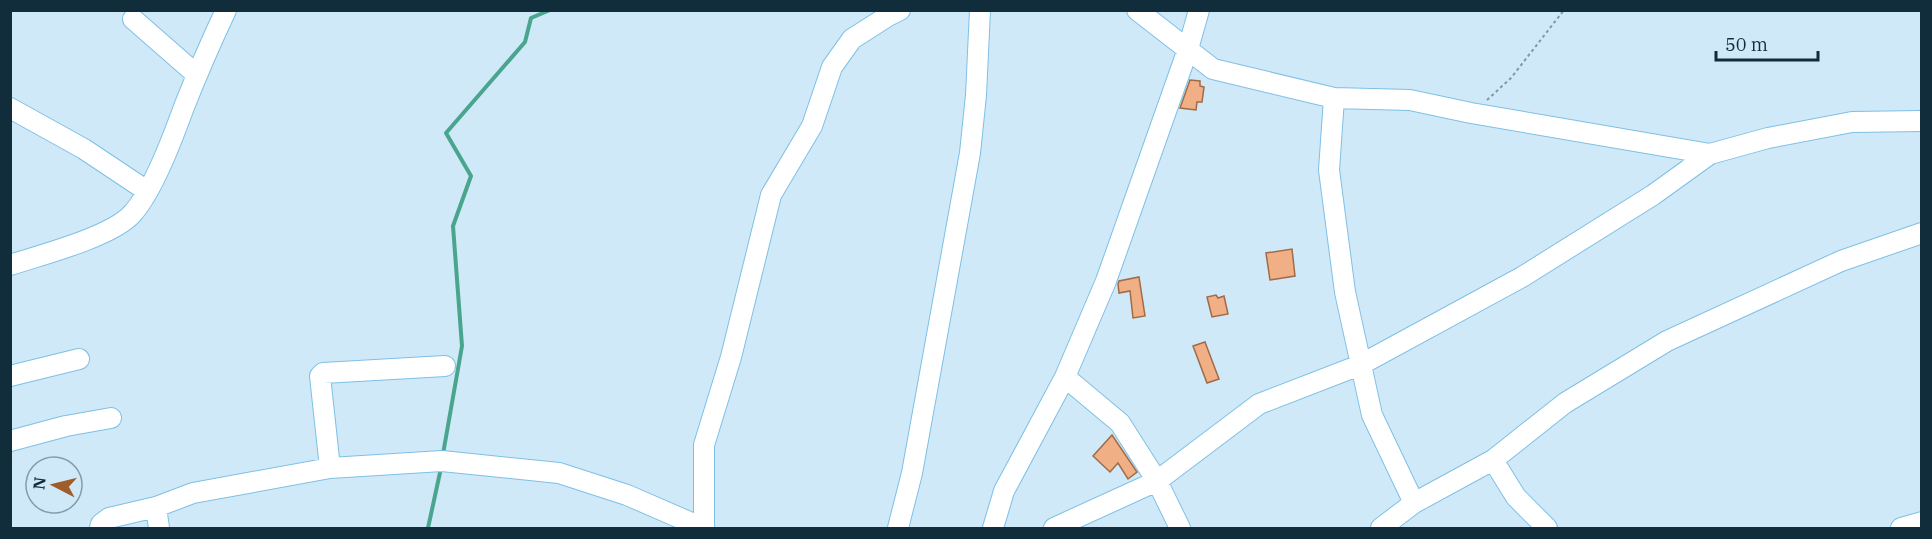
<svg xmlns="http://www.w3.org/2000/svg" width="1932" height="539" viewBox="0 0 1932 539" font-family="'IBM Plex Serif',serif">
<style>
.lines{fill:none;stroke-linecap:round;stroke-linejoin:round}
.stream{stroke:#49a58e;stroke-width:4}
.building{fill:#f0af84;stroke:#a06b46;stroke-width:1.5}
.minor-casing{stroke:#7ec0e5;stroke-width:22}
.path{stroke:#7e98a7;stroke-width:2;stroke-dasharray:3 3;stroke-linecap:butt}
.minor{stroke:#fff;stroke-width:20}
</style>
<rect width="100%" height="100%" fill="#d0e9f9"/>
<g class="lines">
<!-- stream -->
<path class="stream" d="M443,454l19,-108 -9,-120 18,-50 -25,-43 79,-91 6,-24 19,-8
M428,528l13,-60"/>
</g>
<!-- building -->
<path class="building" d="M1190,80l10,1v5l4,1 -2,15h-5l-1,8 -16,-2z
M1292,249l3,27 -25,4 -4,-27z
M1139,277l6,39 -12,2 -3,-27 -11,2 -1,-9 1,-3z
M1216,295l2,3 6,-2 4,18 -16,3 -5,-20z
M1205,342l14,37 -12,4 -14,-37z
M1112,435l25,37 -9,7 -10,-16 -8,9 -17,-16z"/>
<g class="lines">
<!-- minor casing -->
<g class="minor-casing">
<path id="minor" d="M1137,10l76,59 121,29 76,2 61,13 239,41
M133,19l64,56
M1334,98l-5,72 16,122 27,123 42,88
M10,108l74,41 63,42
M10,265c31,-10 101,-28 122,-51 21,-23 41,-77 52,-107 13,-33 27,-65 42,-97
M10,376l69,-17
M1065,377l55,46 37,58 23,47
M10,441l56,-15 45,-8
M1493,460l23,37 31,31
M330,468l-10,-92 3,-3 122,-7
M156,507l3,21
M100,528l1,-4 8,-6 47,-11 37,-14 137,-25 112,-7 117,12 68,22 76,33
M704,528v-83l27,-88 40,-162 41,-69 20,-59 20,-28 36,-23 12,-6
M898,528l14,-55 58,-320 6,-58 4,-85
M993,528l11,-37 61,-114 41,-96 82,-232 11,-39
M1054,528l103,-47 102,-77 101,-39 162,-88 131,-82 57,-41 58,-16 84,-16 70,-1
M1381,528l33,-25 79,-43 72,-57 102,-62 174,-80 81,-28
M1901,528l21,-6"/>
</g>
<!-- path -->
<path class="path" d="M1487,100l24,-22 53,-68"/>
<!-- minor -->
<use href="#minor" class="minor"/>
</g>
<!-- border -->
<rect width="1932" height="539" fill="none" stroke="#112c3b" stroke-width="24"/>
<!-- north arrow -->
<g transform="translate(54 485) rotate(277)"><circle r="28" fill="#d0e9f9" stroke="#849dad" stroke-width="1.5"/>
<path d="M0-4.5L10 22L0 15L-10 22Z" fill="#9f5d2b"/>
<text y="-9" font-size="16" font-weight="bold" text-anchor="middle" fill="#112c3b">N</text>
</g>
<!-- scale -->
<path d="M1716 51v9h102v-9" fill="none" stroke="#112c3b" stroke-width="3"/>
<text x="1725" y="51" font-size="18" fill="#112c3b" stroke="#d0e9f9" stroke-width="4.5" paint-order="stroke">50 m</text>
</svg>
